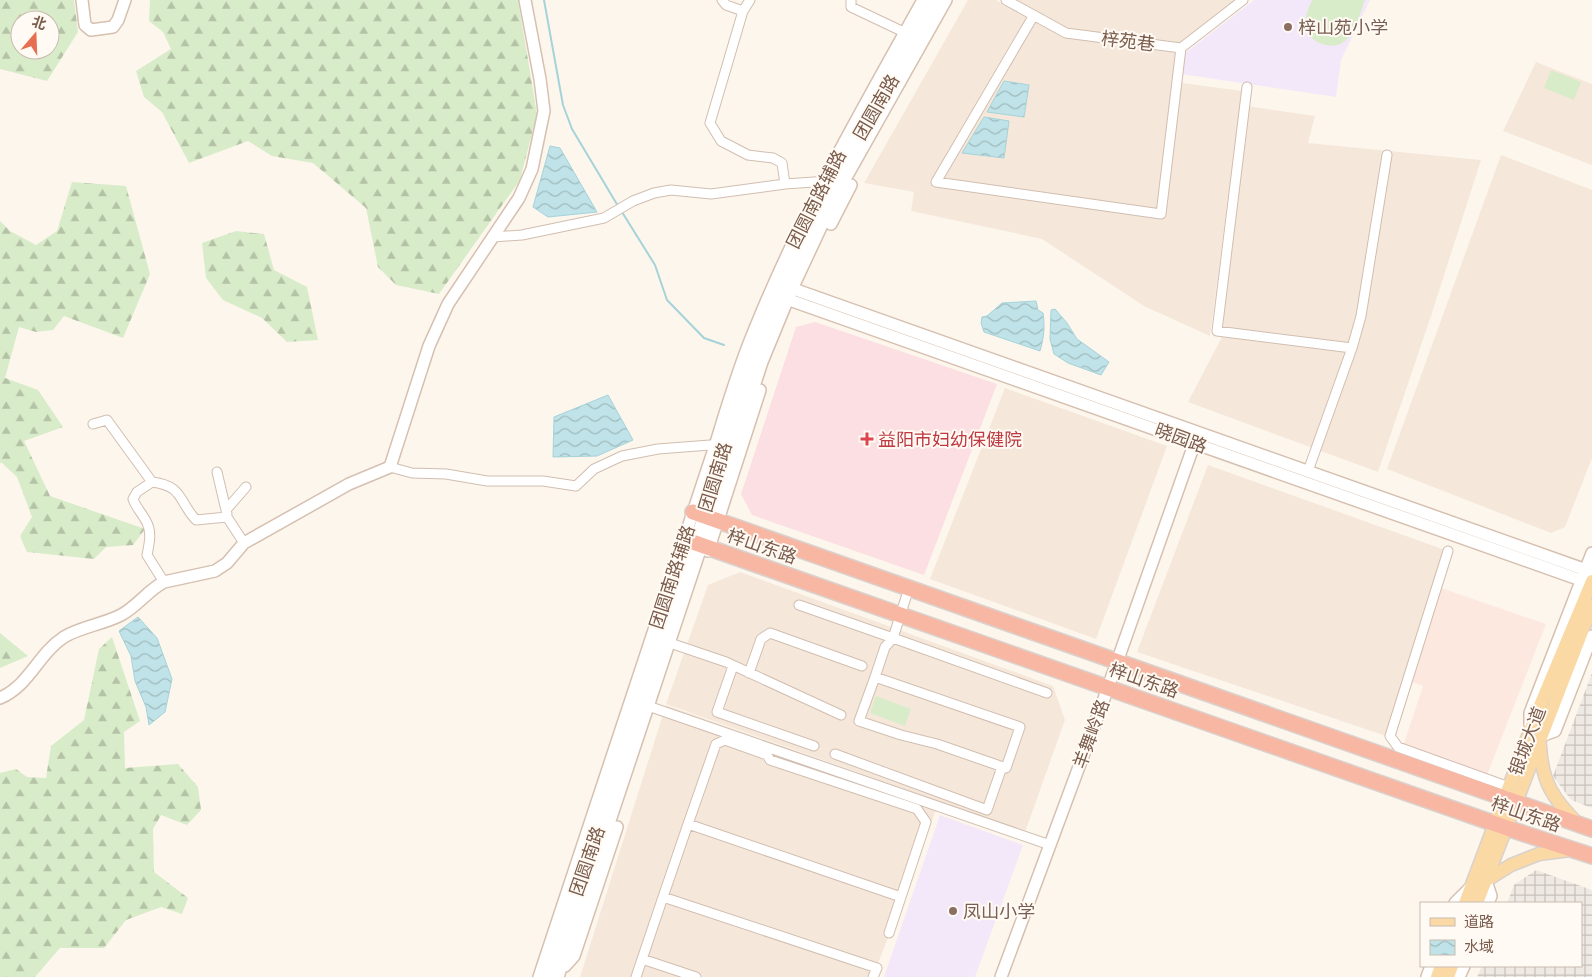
<svg xmlns="http://www.w3.org/2000/svg" width="1592" height="977" viewBox="0 0 1592 977" font-family="'Roboto Condensed','Noto Sans SC',sans-serif">
<style>
.residential{fill:#f5e8da}
.commercial{fill:#fde8e0}
.industrial{fill:url(#industrial-grid)}
.education{fill:#f3e8fa}
.medical{fill:#fbdfe3}
.grass{fill:#d8ecc9}
.forest{fill:url(#forest-firs);fill-rule:evenodd}
.water{fill:url(#water-waves);stroke:#a5d3da}
.lines{fill:none;stroke-linecap:round;stroke-linejoin:round}
.stream{stroke:#a5d3da;stroke-width:2}
.street-casing{stroke:#d1beb0;stroke-width:11}
.secondary-casing{stroke:#d6c0b0;stroke-width:14}
.primary-casing{stroke:#dad1cd;stroke-width:15}
.highway-casing{stroke:#dad1cd;stroke-width:18}
.street{stroke:#fff;stroke-width:9}
.secondary{stroke:#fff;stroke-width:11}
.primary{stroke:#fbd9a5;stroke-width:12}
.highway{stroke:#f7b7a3;stroke-width:15}
.education-dot{fill:#8d6e63;stroke:#fffaf3;stroke-width:2}
.health-dot{fill:#e0444e;stroke:#fffaf3;stroke-width:2}
.labels{text-anchor:middle;dominant-baseline:central;stroke-width:4;stroke-linejoin:round;paint-order:stroke}
.education-label{font-size:18px;fill:#785e54;stroke:#fffaf3;text-anchor:start}
.street-label{font-size:18px;fill:#7a5c4d;stroke:#fffaf3}
.health-label{font-size:18px;fill:#be3a42;stroke:#fffaf3;text-anchor:start}
</style>
<defs>
<pattern id="industrial-grid" width="8" height="8" patternUnits="userSpaceOnUse" patternTransform="scale(1.25)"><rect width="8" height="8" fill="#efe9e4"/><path d="M0 4h8M4 0v8" fill="none" stroke="#c7c0bb"/></pattern>
<pattern id="forest-firs" width="22" height="20" patternUnits="userSpaceOnUse" patternTransform="scale(1.25)"><rect width="22" height="20" fill="#d8ecc9"/><path d="M5 1l3.5 6h-7zM16 11l3.5 6h-7z" fill="#b4c2a5"/></pattern>
<pattern id="water-waves" width="16" height="10" patternUnits="userSpaceOnUse" patternTransform="scale(1.25)"><rect width="16" height="10" fill="#bfe3e8"/><path d="M0 5q4-4 8 0t8 0" fill="none" stroke="#a0bbbe"/></pattern>
</defs>
<rect width="100%" height="100%" fill="#fdf6ec"/>
<!-- residential -->
<path class="residential" d="M968,0h28l68,38 114,15 -3,29 67,9 -32,245 -66,-30 -102,-67 -131,-28 3,-19 -50,-9z
M1016,0h233l-60,46 -122,-17z
M1536,62l56,22v81l-89,-34z
M1247,106l68,10 -7,27 173,17 -50,156 -53,156 -190,-70 34,-65z
M1501,155l91,35v268l-27,69 -14,6 -164,-64z
M1005,388l162,58 -71,193 -166,-60z
M1208,465l237,85 -59,186 -249,-84z
M740,572l313,114 12,34 -40,112 -359,-128 42,-119z
M666,705l273,97 -66,175h-293z"/>
<!-- commercial -->
<path class="commercial" d="M1438,587l108,37 -59,151 -84,-29 20,-60 -13,-5z"/>
<!-- industrial -->
<path class="industrial" d="M1592,673v135l-21,-8 -18,-24z
M1536,870l56,20v87h-115l5,-11h99v-63h-74l7,-18z"/>
<!-- education -->
<path class="education" d="M1254,0h116l-29,60 -5,37 -155,-23 3,-20z
M940,815l83,30 -48,132h-91z"/>
<!-- medical -->
<path class="medical" d="M815,322l182,62 -73,191 -172,-60 -11,-21 55,-167z"/>
<!-- grass -->
<path class="grass" d="M1312,0h53c-5,13 -9,32 -20,41 -12,11 -38,1 -40,-15 -1,-9 4,-18 7,-26z
M1551,70l30,12 -7,18 -30,-12z
M876,696l35,13 -6,17 -35,-13z"/>
<!-- forest -->
<path class="forest" d="M0,0h74l4,32 -31,49 -47,-12zM20,20h30v30h-30z
M150,0h368l19,114 -17,66 -81,114 -43,-9 -18,-18 -12,-59 -53,-45 -41,-7 -24,-15 -59,22 -27,-51 -18,-15 -8,-26 35,-22 -8,-17 -14,-11z
M72,182l54,4 24,88 -27,64 -59,-22 -11,14 -17,2 -17,-5 -14,51 33,12 25,37 -39,14 26,55 95,33 -12,16 -27,2 -12,12 -67,-7 -7,-16 12,-19 -15,-40 -16,-15 -1,2v-243l10,10 26,14 21,-14z
M236,231l28,3 10,36 33,17 11,53 -31,2 -25,-24 -39,-18 -17,-22 -4,-35z
M0,633l28,23 -28,12z
M112,637l28,84 -16,11 1,36 53,-4 20,23 3,23 -14,15 -26,-10 -8,14 1,43 34,26 -6,16 -21,-7 -35,13 -22,28h-44l-25,29h-35v-204l16,-4 11,8 19,1 5,-32 33,-26 15,-71z"/>
<!-- water -->
<path class="water" d="M1004,81l25,4 -5,32 -37,-5z
M984,117l25,4 -5,37 -42,-5z
M550,146l10,2 37,64 -49,5 -15,-10z
M1036,301l2,9 5,3c2,14 1,24 -3,38l-56,-19 -3,-9 1,-6 5,-1 15,-13z
M1055,309l12,14 10,16 32,23 -8,13 -33,-12 -14,-9 -4,-15 1,-29z
M608,395l25,45 -36,16 -44,1 1,-40z
M138,617l19,21 15,41 -7,33 -16,13 -3,-18 -11,-26 -4,-25 -12,-25z"/>
<g class="lines">
<!-- stream -->
<path class="stream" d="M544,0l19,105 9,24 46,77
M622,212l33,53 12,35 37,38 20,7"/>
<!-- street casing -->
<g class="street-casing">
<path id="street" d="M722,0l4,5 17,6
M750,0l-7,11 -33,112 11,18 27,14 25,3 9,5 3,21
M851,0v7l59,28
M1006,0l60,33 115,15 62,-48
M1034,15l-98,167 225,32 20,-166
M1247,87l-30,244 135,17
M493,237l29,-2 82,-17 29,-17 21,-8 17,-3 40,4 74,-10 43,-3
M93,424l14,-4 45,62 -15,10 -4,7c3,9 10,15 14,24 5,10 2,22 0,32l17,27
M390,467l22,6 34,1 41,7h56l33,5 18,-17 28,-13 36,-7 52,-4 10,3
M1308,471l44,-123 9,-32 26,-161
M217,472l9,38
M152,482c32,4 26,19 44,38l31,-3 17,26
M227,514l-1,-4 20,-23
M1448,551l-58,185 8,11 111,40
M799,605l94,33 16,-50
M670,643l56,19 115,53
M733,666l-16,46 97,34
M749,673l12,-34 9,-6 92,33
M875,677l-16,44 42,14 36,9 69,24 14,-41 -145,-50 10,-30 8,-9 154,55
M648,706l402,139
M835,754l152,56 15,-43
M688,824l28,-80 9,-4 42,15 3,5 147,49 9,13 -25,75
M663,897l25,-73 213,73 -12,36
M642,959l54,18
M636,977l27,-80 214,71 -4,9"/>
</g>
<!-- secondary casing -->
<g class="secondary-casing">
<path id="secondary" d="M82,0l3,25 6,5 22,-3 5,-7 7,-20
M831,224l20,-39
M785,286l807,286
M781,297l811,287
M714,508l48,-146 30,-73 43,-92 111,-197
M708,551l52,-161
M0,698c29,-12 38,-44 64,-61 16,-10 40,-13 57,-22 17,-9 27,-25 43,-33l51,-11 12,-8 17,-20 105,-59 41,-17 39,-121 19,-42 71,-106 13,-29 12,-58 -4,-32 -15,-79
M1530,724v-11l62,-160
M1541,736l14,-5 37,-95
M1486,881l5,15 -3,7
M1455,903l16,-16
M565,966l9,-10 43,-129
M539,977l176,-531c12,-39 23,-77 39,-115 46,-115 109,-223 169,-331
M547,977l157,-461 44,-144 15,-39 70,-152 102,-181
M558,977l151,-454
M1001,977l99,-267 97,-274
M1427,977l4,-11
M1459,977l5,-11"/>
</g>
<!-- primary casing -->
<g class="primary-casing">
<path id="primary" d="M1540,746c2,36 13,53 38,78
M1487,880l24,-15 28,-11 31,-4
M1465,903l71,-188 56,-134
M1477,903l115,-297
M1437,977l4,-11
M1448,977l4,-11"/>
</g>
<!-- highway casing -->
<g class="highway-casing">
<path id="highway" d="M693,512l899,317
M684,539l823,289 85,28"/>
</g>
<!-- street -->
<use href="#street" class="street"/>
<!-- secondary -->
<use href="#secondary" class="secondary"/>
<!-- primary -->
<use href="#primary" class="primary"/>
<!-- highway -->
<use href="#highway" class="highway"/>
</g>
<!-- markers -->
<g class="education-dot">
<circle cx="1288" cy="27" r="5"/>
<circle cx="953" cy="911" r="5"/>
</g>
<path class="health-dot" d="M864.5 431.5h5v5h5v5h-5v5h-5v-5h-5v-5h5z"/>
<g class="labels">
<!-- education labels -->
<g class="education-label">
<text x="1298" y="27">梓山苑小学</text>
<text x="963" y="911">凤山小学</text>
</g>
<!-- street labels -->
<g class="street-label">
<text transform="translate(1128 41) rotate(7)">梓苑巷</text>
<text transform="translate(876 107) rotate(-60)">团圆南路</text>
<text transform="translate(816 199) rotate(-63)">团圆南路辅路</text>
<text transform="translate(1181 438) rotate(20)">晓园路</text>
<text transform="translate(715 477) rotate(-73)">团圆南路</text>
<text transform="translate(762 546) rotate(19)">梓山东路</text>
<text transform="translate(672 577) rotate(-72)">团圆南路辅路</text>
<text transform="translate(1144 680) rotate(19)">梓山东路</text>
<text transform="translate(1091 734) rotate(-70)">羊舞岭路</text>
<text transform="translate(1527 741) rotate(-69)">银城大道</text>
<text transform="translate(1526 814) rotate(19)">梓山东路</text>
<text transform="translate(587 861) rotate(-71)">团圆南路</text>
</g>
<!-- health labels -->
<g class="health-label">
<text x="878" y="439">益阳市妇幼保健院</text>
</g>
</g>
<!-- legend -->
<rect x="1420" y="902" width="162" height="65" fill="#fffaf3" stroke="#cabbb1"/>
<rect x="1430" y="918" width="25" height="8" fill="#fbd9a5" stroke="#cabbb1"/>
<text x="1464" y="927" font-size="15" fill="#7a5c4d">道路</text>
<rect x="1430" y="940" width="25" height="15" fill="url(#water-waves)" stroke="#cabbb1"/>
<text x="1464" y="952" font-size="15" fill="#7a5c4d">水域</text>
<!-- north arrow -->
<g transform="translate(35 35) rotate(19)"><circle r="24" fill="#fffaf3" stroke="#cabbb1"/>
<path d="M0-4L9 19L0 12L-9 19Z" fill="#e76f51"/>
<text y="-8" font-size="14" font-weight="bold" text-anchor="middle" fill="#7a5c4d">北</text>
</g>
</svg>
